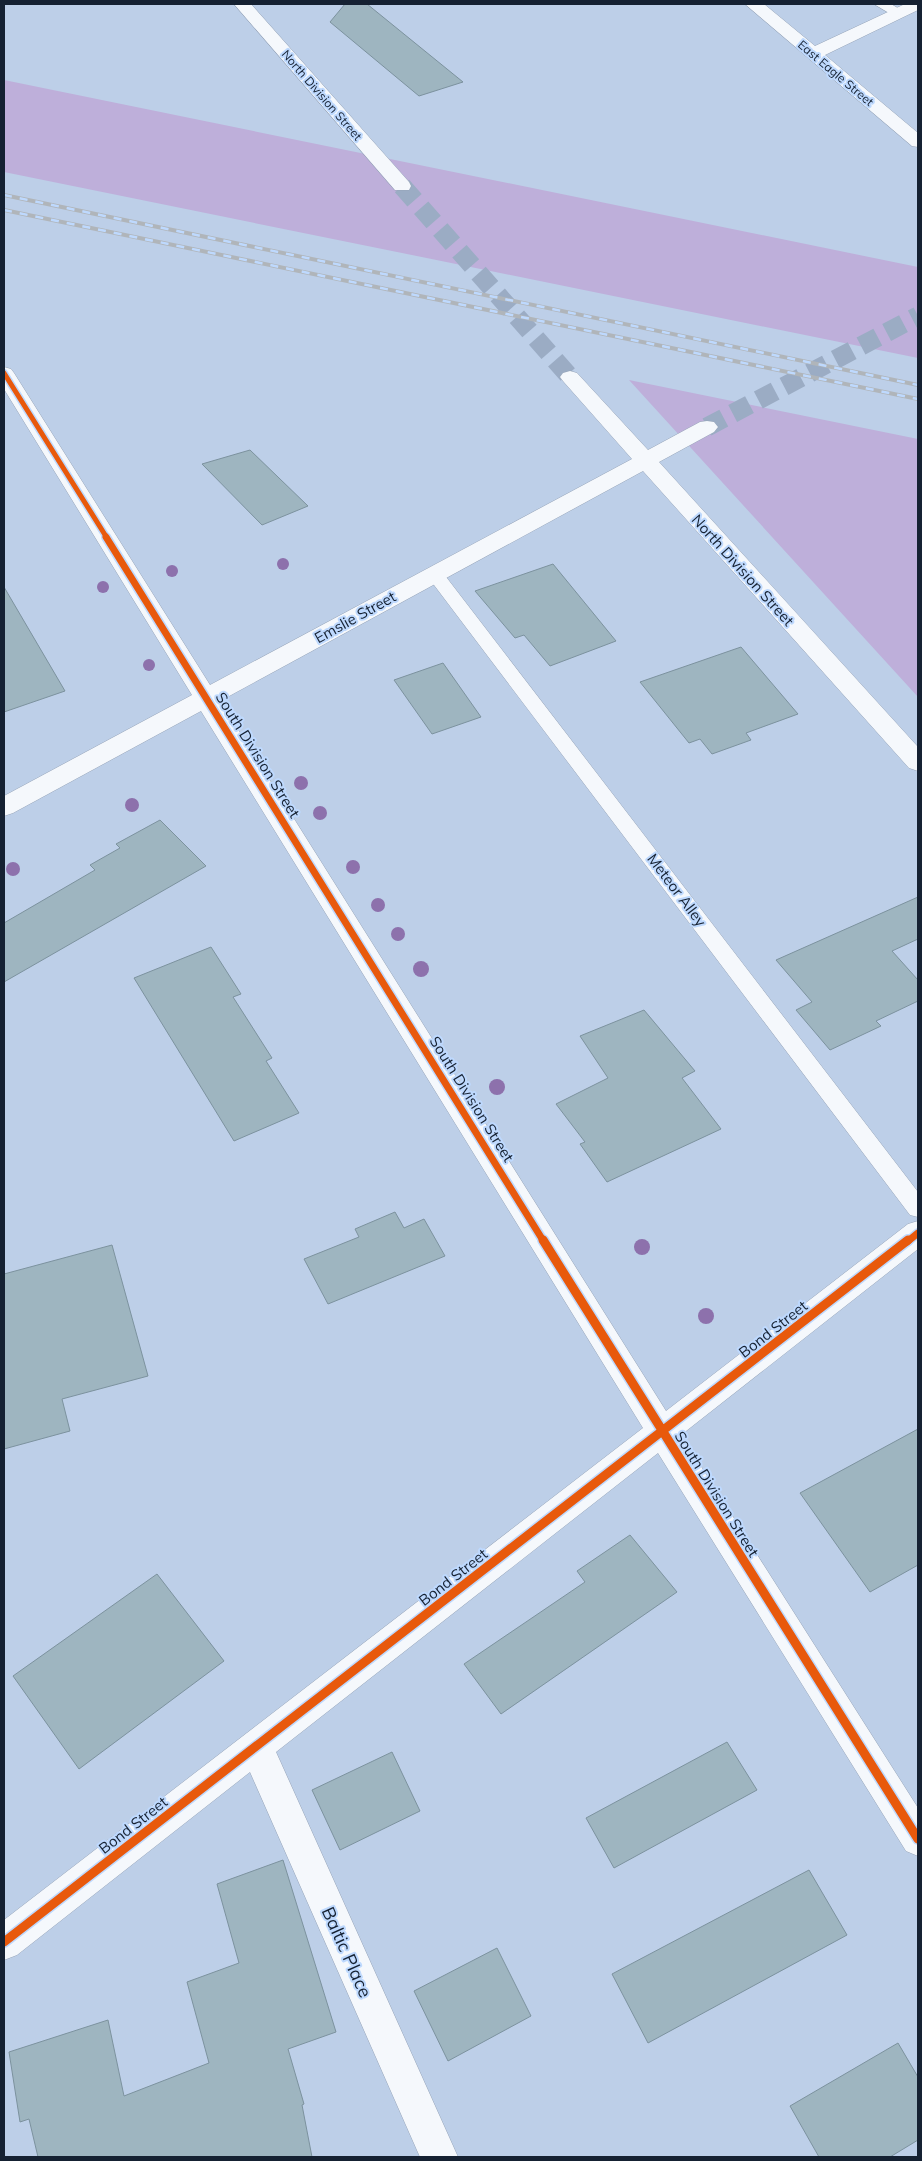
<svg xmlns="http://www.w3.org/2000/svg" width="922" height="2161" viewBox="0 0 922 2161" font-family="Mulish,sans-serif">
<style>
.green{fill:#beafda}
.building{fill:#9eb5c0;stroke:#7c929e}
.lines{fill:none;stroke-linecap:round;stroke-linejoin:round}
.street-tunnel{stroke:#9bacc4;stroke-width:19;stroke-dasharray:19 10;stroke-linecap:butt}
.lane-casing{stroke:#96a4b8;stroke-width:1}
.street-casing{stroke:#96a4b8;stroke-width:1}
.lane{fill:#f5f8fc;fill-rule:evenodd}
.street{fill:#f5f8fc;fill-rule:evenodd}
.rail-casing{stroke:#b0b5ba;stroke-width:4}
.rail{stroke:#bed9fe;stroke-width:2.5;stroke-dasharray:8;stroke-linecap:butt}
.cycleway-far2-casing{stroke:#bed9fe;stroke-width:8}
.cycleway-far1-casing{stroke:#bed9fe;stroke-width:10}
.cycleway-casing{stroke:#bed9fe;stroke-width:12}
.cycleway-far2{stroke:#e8590c;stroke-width:5}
.cycleway-far1{stroke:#e8590c;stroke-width:7}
.cycleway{stroke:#e8590c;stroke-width:9}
.tree{fill:#8d71ac}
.labels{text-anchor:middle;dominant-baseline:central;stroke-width:4;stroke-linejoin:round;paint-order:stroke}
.far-street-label{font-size:12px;fill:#152132;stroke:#bed9fe}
.street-label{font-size:15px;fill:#152132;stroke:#bed9fe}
.near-street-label{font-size:18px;fill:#152132;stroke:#bed9fe}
</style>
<rect width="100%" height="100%" fill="#bdcfe8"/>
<!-- green -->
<path class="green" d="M4,80l914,187v91l-914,-186z
M629,380l289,59v258z"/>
<!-- building -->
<path class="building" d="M345,4h22l96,78 -44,14 -89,-74z
M250,450l58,56 -46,19 -60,-61z
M553,564l63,77 -66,25 -26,-31 -9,3 -40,-47z
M4,587l61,104 -61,21z
M741,647l57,67 -52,19 5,7 -39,14 -12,-15 -11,4 -49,-61z
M443,663l38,54 -49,17 -38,-54z
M160,820l46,46 -202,116v-59l91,-53 -5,-5 30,-17 -4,-4z
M918,897v42l-26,12 26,29v21l-42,20 5,5 -51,24 -34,-40 16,-8 -36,-42z
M211,947l30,47 -8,3 39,61 -6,3 33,52 -65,28 -100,-163z
M644,1010l51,61 -13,7 39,51 -114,53 -27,-38 5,-2 -29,-38 52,-26 -28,-42z
M395,1212l9,16 20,-9 21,37 -117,48 -24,-45 55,-22 -4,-8z
M112,1245l36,131 -86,23 8,32 -66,18v-175z
M918,1429v136l-48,27 -70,-99z
M630,1535l47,57 -176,122 -37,-50 121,-82 -8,-11z
M157,1574l67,87 -145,108 -66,-93z
M727,1742l30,48 -143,78 -28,-50z
M392,1752l28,59 -80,39 -28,-60z
M283,1860l53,172 -48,17 16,55 -2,1 10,52h-274l-9,-38 -9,3 -11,-70 99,-32 16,76 85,-33 -22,-81 52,-19 -22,-79z
M809,1870l38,65 -199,108 -36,-69z
M497,1948l34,68 -83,45 -34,-70z
M898,2043l20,34v63l-28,17h-71l-29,-51z"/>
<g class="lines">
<!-- street-tunnel -->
<path class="street-tunnel" d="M402,186l168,191
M707,427l211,-111"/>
<!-- lane casing -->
<g class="lane-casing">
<path id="lane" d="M874,4h17l15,9 -2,3h-10z
M434,567l6,2 478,623v25l-8,-2 -482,-638 -3,-4 3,-4z"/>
</g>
<!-- street casing -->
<g class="street-casing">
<path id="street" d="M234,4h17l158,178 2,4 -2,4h-14z
M745,4h19l51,42 90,-42h13v6l-93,45 93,78v14l-6,-1z
M4,367l7,2 3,4 196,312 422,-226 -69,-78 -3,-4 3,-4 7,-2 7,2 71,77 52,-28 7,-1 7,1 4,5 -4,5 -55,30 259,285v24l-9,-3 -266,-297 -423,230 446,710 242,-187 10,-3v28l-237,186 237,373v48l-12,-5 -248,-398 -382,299 182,405h-38l-170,-385 -233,183 -13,5v-40l639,-492 -442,-717 -188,102 -9,3v-20l188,-101 -188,-306z"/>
</g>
<!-- lane -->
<use href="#lane" class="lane"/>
<!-- street -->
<use href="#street" class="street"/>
<!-- rail casing -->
<g class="rail-casing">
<path id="rail" d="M4,195l914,190
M4,210l914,189"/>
</g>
<!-- rail -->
<use href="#rail" class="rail"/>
<!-- cycleway-far2 casing -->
<g class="cycleway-far2-casing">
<path id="cycleway-far2" d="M4,373l103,165"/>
</g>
<!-- cycleway-far1 casing -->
<g class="cycleway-far1-casing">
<path id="cycleway-far1" d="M106,537l438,705
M907,1242l11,-9"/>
</g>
<!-- cycleway casing -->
<g class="cycleway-casing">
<path id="cycleway" d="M543,1240l375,599
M4,1942l904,-702"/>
</g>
<!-- cycleway-far2 -->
<use href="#cycleway-far2" class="cycleway-far2"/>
<!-- cycleway-far1 -->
<use href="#cycleway-far1" class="cycleway-far1"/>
<!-- cycleway -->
<use href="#cycleway" class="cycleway"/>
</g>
<!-- trees -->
<g class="tree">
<circle cx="283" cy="564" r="6"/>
<circle cx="172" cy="571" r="6"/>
<circle cx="103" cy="587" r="6"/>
<circle cx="149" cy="665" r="6"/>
<circle cx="301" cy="783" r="7"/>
<circle cx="132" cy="805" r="7"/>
<circle cx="320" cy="813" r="7"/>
<circle cx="353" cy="867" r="7"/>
<circle cx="13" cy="869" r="7"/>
<circle cx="378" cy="905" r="7"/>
<circle cx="398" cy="934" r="7"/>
<circle cx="421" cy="969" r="8"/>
<circle cx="497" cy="1087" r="8"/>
<circle cx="642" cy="1247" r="8"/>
<circle cx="706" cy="1316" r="8"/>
</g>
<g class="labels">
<!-- far-street labels -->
<g class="far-street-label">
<text transform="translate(836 73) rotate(40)">East Eagle Street</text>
<text transform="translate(322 95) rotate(49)">North Division Street</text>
</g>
<!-- street labels -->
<g class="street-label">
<text transform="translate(743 570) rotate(48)">North Division Street</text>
<text transform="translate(355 617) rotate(-29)">Emslie Street</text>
<text transform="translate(258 755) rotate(58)">South Division Street</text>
<text transform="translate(677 890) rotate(53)">Meteor Alley</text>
<text transform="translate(472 1099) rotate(58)">South Division Street</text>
<text transform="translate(773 1329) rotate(-38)">Bond Street</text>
<text transform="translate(717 1494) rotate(58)">South Division Street</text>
<text transform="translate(453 1577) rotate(-38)">Bond Street</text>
<text transform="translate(133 1825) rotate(-38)">Bond Street</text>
</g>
<!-- near-street labels -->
<g class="near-street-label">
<text transform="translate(347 1952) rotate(66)">Baltic Place</text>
</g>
</g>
<!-- border -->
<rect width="922" height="2161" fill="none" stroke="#152132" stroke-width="10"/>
</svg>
